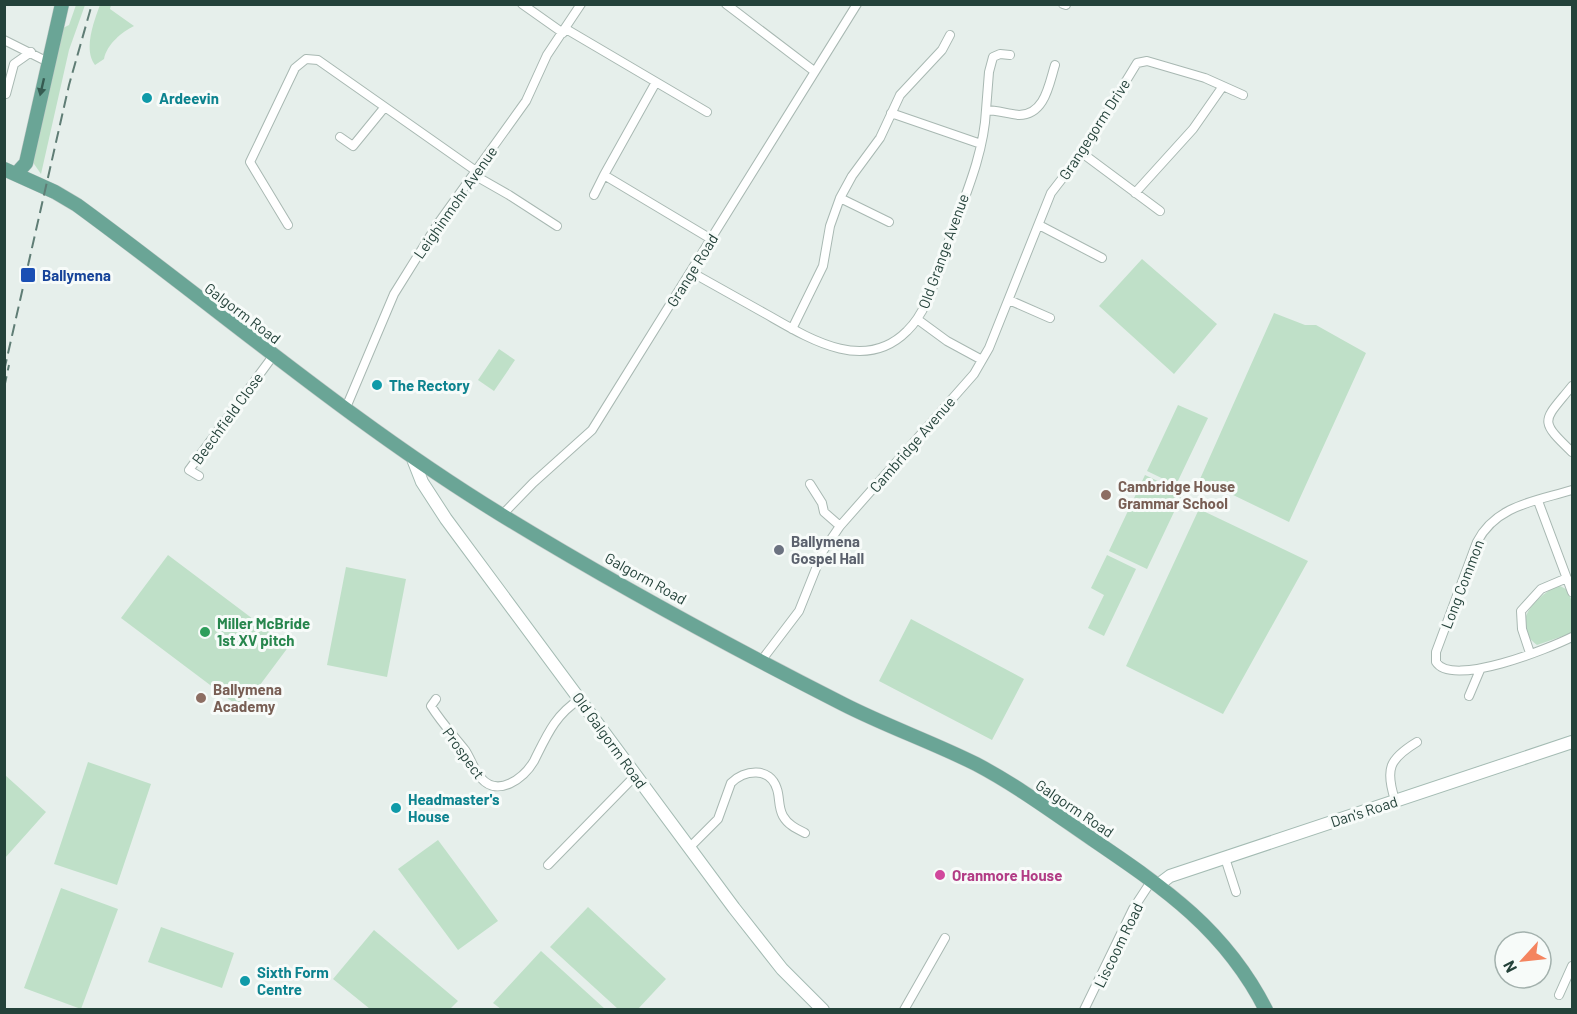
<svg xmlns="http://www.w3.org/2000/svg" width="1577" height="1014" viewBox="0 0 1577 1014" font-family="Barlow,sans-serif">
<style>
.green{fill:#bfe0c8}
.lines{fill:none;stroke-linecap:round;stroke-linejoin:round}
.street-casing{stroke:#a8b8b2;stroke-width:10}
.secondary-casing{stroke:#a4bbb3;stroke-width:14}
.primary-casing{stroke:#c2cac8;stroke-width:15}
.street{stroke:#fff;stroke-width:8}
.secondary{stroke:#fff;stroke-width:12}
.primary{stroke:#6aa596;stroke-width:14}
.rail{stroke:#5f7d75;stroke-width:2;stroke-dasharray:12 6;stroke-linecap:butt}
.oneway{fill:#365b51}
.culture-dot{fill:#0f9aa8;stroke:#f7fbf9;stroke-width:2}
.transit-dot{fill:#1a4fb4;stroke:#f7fbf9;stroke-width:2}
.education-dot{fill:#8d6e63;stroke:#f7fbf9;stroke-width:2}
.worship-dot{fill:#6b7280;stroke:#f7fbf9;stroke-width:2}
.leisure-dot{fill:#2e9e5b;stroke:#f7fbf9;stroke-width:2}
.hotel-dot{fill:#d1479c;stroke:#f7fbf9;stroke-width:2}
.labels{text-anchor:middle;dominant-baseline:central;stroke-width:6;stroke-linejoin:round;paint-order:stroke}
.culture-label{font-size:15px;font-weight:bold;fill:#0d838f;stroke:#f7fbf9;text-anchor:start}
.street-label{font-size:15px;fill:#24423a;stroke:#f7fbf9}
.transit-label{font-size:15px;font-weight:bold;fill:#164399;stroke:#f7fbf9;text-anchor:start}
.education-label{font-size:15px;font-weight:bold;fill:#785e54;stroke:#f7fbf9;text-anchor:start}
.worship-label{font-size:15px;font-weight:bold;fill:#5b616d;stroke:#f7fbf9;text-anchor:start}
.leisure-label{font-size:15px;font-weight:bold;fill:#27864d;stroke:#f7fbf9;text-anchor:start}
.hotel-label{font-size:15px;font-weight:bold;fill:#b23c85;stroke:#f7fbf9;text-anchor:start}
</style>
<rect width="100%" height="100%" fill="#e6efeb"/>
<!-- green -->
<path class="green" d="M76,5h9l-16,45 -28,124 -9,-13 29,-132 8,-4z
M100,5h11l-1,4 24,17c-12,6 -27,18 -30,33l-9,6c-12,-15 -1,-44 5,-60z
M1142,259l75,65 -43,50 -75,-68z
M1274,313l31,12h11l50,28 -77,169 -89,-43z
M499,349l16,11 -21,31 -16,-11z
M1178,405l30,13 -32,67 -29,-14z
M1145,475l38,18 -36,76 -38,-18z
M1199,509l109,52 -85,153 -97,-48z
M168,555l121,91 -47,63 -121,-91z
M1107,555l29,14 -32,67 -16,-8 16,-33 -13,-7z
M346,567l60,12 -19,98 -60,-12z
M1558,585l10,5 4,12v31l-35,12c-29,-22 -1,-48 21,-60z
M911,619l113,60 -32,61 -113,-59z
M88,762l63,22 -34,101 -63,-21z
M5,775l41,37 -41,46z
M438,840l60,81 -40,29 -60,-81z
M61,888l57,21 -37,100 -57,-21z
M588,907l78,72 -28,30h-20l-68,-62z
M161,927l73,26 -12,35 -74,-26z
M374,930l84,71 -8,8h-80l-37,-30z
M541,951l64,58h-104l-8,-6z"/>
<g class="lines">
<!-- street casing -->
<g class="street-casing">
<path id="street" d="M522,4l41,29
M726,4l88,67
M1063,4l3,1
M566,29l141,83
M4,40l44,22
M1010,55l-10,-1 -7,3 -4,15 -3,38c11,0 22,4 33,5 26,0 30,-31 36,-50
M656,82l-52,93 107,64
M6,94l8,-30 17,-12
M891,113l90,31
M340,137l13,9 31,-38
M1082,153l78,58
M474,175l35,20 48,31
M1135,193l58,-64 30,-43
M594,195l10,-20
M840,198l49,24
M288,225l-38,-63 45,-94 11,-9 12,1 158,111
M1039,225l63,33
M691,272c25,14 50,28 75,42 42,24 98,60 141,17 21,-20 29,-55 39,-82 15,-44 38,-92 40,-139
M1009,300l41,18
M917,319l30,22 35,19
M792,329l31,-63 7,-40 10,-28 12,-22 28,-38 20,-43 42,-45 8,-15
M1572,386c-28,35 -35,33 0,66
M345,410l49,-116 43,-69 89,-124 21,-46 34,-51
M199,476l-10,-6 84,-114
M810,484l12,19 2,9 16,14
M1572,490c-36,11 -76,15 -95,52l-41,110v10c16,26 114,-14 136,-25
M1538,501l34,91
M502,515l31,-32 59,-53 265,-426
M1530,653l-8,-24 -1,-18 20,-22 26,-11
M761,661l38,-50 24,-60 17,-25 134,-152 15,-26 62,-155 31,-40 55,-90 10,-2 58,17 38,17
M1469,696l11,-26
M436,699l-5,7c10,16 22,29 34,44 6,9 9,20 16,28 17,20 43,0 53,-17 13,-26 21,-46 46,-62
M1395,800c-10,-31 -6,-41 22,-58
M690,847l28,-28 13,-36c13,-13 39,-17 46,6 3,9 1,18 6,27 5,9 14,13 22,17
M1225,858l11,34
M548,865l87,-89
M1559,995l13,-29
M904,1010l41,-72
M1084,1010l49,-101 19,-29"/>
</g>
<!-- secondary casing -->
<g class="secondary-casing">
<path id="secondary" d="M413,459l9,23 24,37 288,389 48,61 41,41
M1158,885l12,-9 402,-134"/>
</g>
<!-- primary casing -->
<g class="primary-casing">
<path id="primary" d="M4,169l51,23 22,13c141,103 273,217 423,309 111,68 227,131 343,190 43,22 89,38 133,60 40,21 78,49 116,75 72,49 133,90 174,171
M16,174l10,-11 36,-159"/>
</g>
<!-- street -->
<use href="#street" class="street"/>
<!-- secondary -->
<use href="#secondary" class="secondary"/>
<!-- primary -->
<use href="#primary" class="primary"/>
<!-- rail -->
<path class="rail" d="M4,371l65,-286 23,-81
M4,388l5,-23"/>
</g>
<!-- one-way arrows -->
<defs><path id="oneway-solid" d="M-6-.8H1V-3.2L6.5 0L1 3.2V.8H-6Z" transform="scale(1.5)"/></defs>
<use class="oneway" href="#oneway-solid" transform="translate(42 87) rotate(103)"/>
<!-- markers -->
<g class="culture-dot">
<circle cx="147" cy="98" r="6"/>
<circle cx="377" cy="385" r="6"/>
<circle cx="396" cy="808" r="6"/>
<circle cx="245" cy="981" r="6"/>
</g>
<rect class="transit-dot" x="20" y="267" width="16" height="16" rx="3"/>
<g class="education-dot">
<circle cx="1106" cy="495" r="6"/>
<circle cx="201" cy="698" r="6"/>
</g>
<circle class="worship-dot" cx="779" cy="550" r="6"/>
<circle class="leisure-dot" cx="205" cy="632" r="6"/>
<circle class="hotel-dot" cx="940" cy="875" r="6"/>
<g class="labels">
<!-- culture labels -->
<g class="culture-label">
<text x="159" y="98">Ardeevin</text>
<text x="389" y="385">The Rectory</text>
<text x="408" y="799">Headmaster's<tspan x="408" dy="17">House</tspan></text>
<text x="257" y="972">Sixth Form<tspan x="257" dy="17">Centre</tspan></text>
</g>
<!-- street labels -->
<g class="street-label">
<text transform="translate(1094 129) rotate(-57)">Grangegorm Drive</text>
<text transform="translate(455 202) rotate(-55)">Leighinmohr Avenue</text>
<text transform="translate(943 251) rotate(-70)">Old Grange Avenue</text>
<text transform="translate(692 270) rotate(-58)">Grange Road</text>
<text transform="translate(243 313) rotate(37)">Galgorm Road</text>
<text transform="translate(227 418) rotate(-54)">Beechfield Close</text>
<text transform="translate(912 444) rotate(-49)">Cambridge Avenue</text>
<text transform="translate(646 578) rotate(29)">Galgorm Road</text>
<text transform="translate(1462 584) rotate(-69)">Long Common</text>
<text transform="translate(610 740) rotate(54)">Old Galgorm Road</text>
<text transform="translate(464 753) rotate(54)">Prospect</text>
<text transform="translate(1075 808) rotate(34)">Galgorm Road</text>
<text transform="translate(1364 811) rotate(-18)">Dan's Road</text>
<text transform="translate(1118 945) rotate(-64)">Liscoom Road</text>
</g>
<!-- transit labels -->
<g class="transit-label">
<text x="42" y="275">Ballymena</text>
</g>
<!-- education labels -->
<g class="education-label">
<text x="1118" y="486">Cambridge House<tspan x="1118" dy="17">Grammar School</tspan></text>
<text x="213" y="689">Ballymena<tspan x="213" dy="17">Academy</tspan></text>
</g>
<!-- worship labels -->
<g class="worship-label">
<text x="791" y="541">Ballymena<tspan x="791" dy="17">Gospel Hall</tspan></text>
</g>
<!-- leisure labels -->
<g class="leisure-label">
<text x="217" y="623">Miller McBride<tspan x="217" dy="17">1st XV pitch</tspan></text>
</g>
<!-- hotel labels -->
<g class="hotel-label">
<text x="952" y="875">Oranmore House</text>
</g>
</g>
<!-- border -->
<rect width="1577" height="1014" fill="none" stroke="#24423a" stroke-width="12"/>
<!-- north arrow -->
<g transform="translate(1523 960) rotate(243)"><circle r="28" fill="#f7fbf9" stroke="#a3b1ad" stroke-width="1.5"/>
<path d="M0-4.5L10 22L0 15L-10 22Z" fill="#f4845f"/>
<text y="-9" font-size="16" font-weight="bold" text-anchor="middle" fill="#24423a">N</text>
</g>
</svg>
